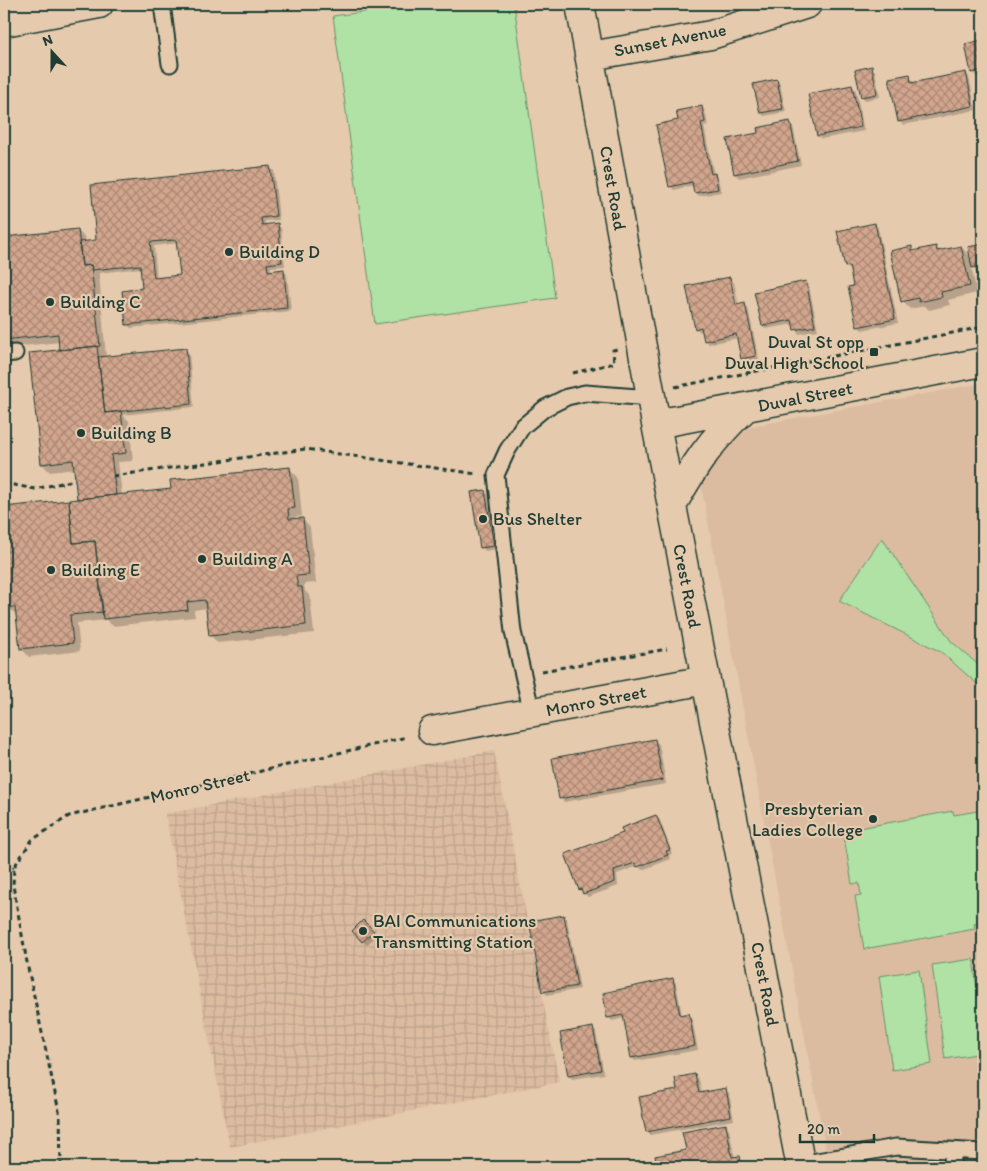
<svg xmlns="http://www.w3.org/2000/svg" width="987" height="1171" viewBox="0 0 987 1171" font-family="Itim,sans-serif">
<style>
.built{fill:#dcbca1}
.industrial{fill:url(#industrial-grid)}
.grass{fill:#afe2a4;stroke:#67906c}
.shadow{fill:#0003;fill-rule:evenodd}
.building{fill:url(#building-cross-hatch);stroke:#1f3d34;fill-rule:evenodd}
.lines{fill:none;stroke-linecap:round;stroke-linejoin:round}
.lane-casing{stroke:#1f3d34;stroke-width:19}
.street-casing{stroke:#1f3d34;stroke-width:31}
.path{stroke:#1f3d34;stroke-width:3;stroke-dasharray:5 4;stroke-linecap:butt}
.lane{stroke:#e6caad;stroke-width:15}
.street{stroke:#e6caad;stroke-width:28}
.poi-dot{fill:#1f3d34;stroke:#e6caad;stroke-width:2}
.labels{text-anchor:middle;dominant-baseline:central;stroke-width:4.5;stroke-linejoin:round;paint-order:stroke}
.street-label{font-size:18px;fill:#1f3d34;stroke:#e6caad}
.poi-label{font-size:18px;fill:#1f3d34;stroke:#e6caad;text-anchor:start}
</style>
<defs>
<pattern id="industrial-grid" width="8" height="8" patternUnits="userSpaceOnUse" patternTransform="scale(1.25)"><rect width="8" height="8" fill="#dcbca1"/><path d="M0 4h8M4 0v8" fill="none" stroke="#bca28b"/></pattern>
<pattern id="building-cross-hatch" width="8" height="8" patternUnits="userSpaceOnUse" patternTransform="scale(1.25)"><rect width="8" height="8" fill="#d2a58d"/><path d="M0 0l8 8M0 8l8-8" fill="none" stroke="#aa8874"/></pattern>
</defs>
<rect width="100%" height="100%" fill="#e6caad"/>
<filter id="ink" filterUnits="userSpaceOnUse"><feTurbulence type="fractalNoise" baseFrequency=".02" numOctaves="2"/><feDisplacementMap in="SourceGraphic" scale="10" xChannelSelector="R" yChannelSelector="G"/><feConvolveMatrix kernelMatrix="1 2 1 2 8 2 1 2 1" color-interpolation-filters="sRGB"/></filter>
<g filter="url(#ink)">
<!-- built -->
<path class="built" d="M983,383v784h-154l-129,-688 23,-31 23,-21z"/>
<!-- industrial -->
<path class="industrial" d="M494,751l65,331 -329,65 -65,-333z"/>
<!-- grass -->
<path class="grass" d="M423,4h91l41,294 -180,26 -42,-308z
M882,538l69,103 32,28v20l-42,-37 -102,-51z
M983,810v112l-9,2 1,5 -111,20 -9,-53 6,-1 -2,-12 -7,1 -9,-53 110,-20 1,4z
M973,959l10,75v19l-38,6 -13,-94z
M919,970l13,94 -40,6 -13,-94z"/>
<!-- shadow -->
<path class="shadow" d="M983,42v33l-7,1 -4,-4 -6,-27z
M871,68l4,3 5,26 -15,3 -3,-4z
M966,73l3,4 7,33 -73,15 -4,-4 10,-46 5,9z
M777,80l3,4 6,28 -22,4 -3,-3z
M852,86l4,4 8,41 -42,8 -4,-3z
M701,107l4,4 3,14 -4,1 10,49 4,3 3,14 -22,4 -3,-3 -2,-8 -20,5 -4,-4 10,-65z
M789,122l4,4 8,39 -62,13 -4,-4 -6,-34 30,-6z
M270,167l4,4 5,49 -14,1v5l12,-1 4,3 4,38 -14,1v5l12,-1 4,3 4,37 -160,17 -4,-3 16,-35 -2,-22 -42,5 7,85 79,-9 4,4 5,54 -71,8 6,6 4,40 -15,1 4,33 50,-5 118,-21 8,8 4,39 -7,1v3l7,-1 8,8 6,56 -12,1 1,7 5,5 4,37 -96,10 -8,-8 -3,-27 -13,2 1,7 -82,9 -7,-6 -29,3 3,28 -51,6 -8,-9 -4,-33 -10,-8 -3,-53 5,-1 -5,-45 75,-8 -4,-31 -25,3 -8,-8 19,-113 -1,-9 -56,6v-110l73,-8 8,8 1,5 12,-2zM178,243l3,33 -24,3 -3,-33z
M981,187h2v11z
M875,224l3,4 20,95 -36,7 -4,-4 -7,-56 -5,-3z
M983,245v45l-6,-19 -6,-6 6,28 -29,7 2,5 -21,5 -4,-4 -15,3 -8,-8 9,-53 4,4 21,-5 4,4 21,-4 10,10 -2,-9z
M730,279l4,3 5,24 5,-2 4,4 11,51 -13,3 -4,-4 -4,-20 -29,6 -4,-4 -2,-9 -3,1 -4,-4zM730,281h2l7,30h-3z
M806,283l3,3 9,44 -19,4 -5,-10 -28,5 -3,-3z
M484,491l4,4 9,54 -12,2 -3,-4z
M655,741l4,3 7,40 -102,18 -4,-4z
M656,816l4,4 12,34 -3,1 2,4 -29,11 -4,-4 -21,8 1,12 -30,11 -8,-8 44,-55z
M564,916l3,4 13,69 -33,6 -4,-4z
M363,922l13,13 -9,10 -14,-14z
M673,980l3,3 6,32 7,-1 3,4 6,32 -63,11 -3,-3 -8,-40 -12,3 -4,-4z
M592,1028l4,4 8,42 -32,5 -3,-3z
M695,1075l4,4 3,15 24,-4 3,3 5,27 -84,15 -3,-4 32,-40z
M726,1125l3,4 6,29h4l5,9h-86l-1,-10 30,-6z"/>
<!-- building -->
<path class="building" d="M983,40v30l-12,3 -6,-29z
M872,66l5,28 -16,3 -6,-27z
M966,72l7,34 -75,16 -9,-44 21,-4 1,9z
M777,79l6,30 -23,4 -7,-29z
M852,85l9,42 -44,9 -9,-42z
M702,106l3,16 -4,1 10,51 4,-1 3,16 -24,4 -2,-11 -23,5 -13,-62 22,-5 -2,-9z
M790,121l8,40 -64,13 -7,-35 31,-6 -1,-5z
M270,166l6,50 -15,2 1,7 16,-2 4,39 -15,2 1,7 16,-2 3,39 -161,17 -4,-34 20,-3 -2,-23 -48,5 -1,-5 -9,1 -3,-24 17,-2 -5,-55zM176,240l4,35 -26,3 -4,-36z
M875,223l20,96 -38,8 -9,-40 5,-1 -4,-20 -4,1 -8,-36z
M78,229l4,37 9,-1 9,81 -41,4 -1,-16 -54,6v-103z
M983,244v44l-3,1 -4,-22 -4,1 -4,-21z
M912,246v5l24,-5 1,5 24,-5 9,40 -29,6 1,5 -23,5 -1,-4 -17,4 -11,-51z
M730,277l6,28 9,-2 11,53 -15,3 -5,-25 -32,7 -3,-14 -6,2 -9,-43z
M806,281l9,45 -21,4 -2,-10 -30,6 -8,-34z
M97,346l8,67 16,-2 5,42 -15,2 5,40 -39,4 -4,-39 -32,4 -12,-111z
M186,348l5,56 -86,9 -7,-56z
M290,467l5,41 -7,1 1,10 14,-1 6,57 -13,1 2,11h4l4,38 -97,11 -4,-36 -18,2 1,8 -85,9 -8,-78 -22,2 -4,-43 102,-11 -1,-9z
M485,490l9,56 -14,2 -9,-56z
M69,500l4,43 22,-2 8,71 -33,3 3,28 -53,6 -5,-42 -9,1 -2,-56h3l-3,-45z
M655,739l8,41 -104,19 -7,-41z
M656,815l14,35 -4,1 2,4 -31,12 -2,-4 -21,7 1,12 -32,12 -2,-5 -2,1 -14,-36 58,-21 -2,-5z
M564,915l13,71 -35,6 -13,-71z
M363,920l11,11 -12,11 -10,-11z
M673,978l7,37 9,-2 6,33 -64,12 -8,-43 -16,3 -4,-25z
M593,1027l8,43 -33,6 -8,-43z
M695,1074l4,19 27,-5 5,28 -85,16 -7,-35 38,-7 -2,-12z
M726,1124l6,33 8,-1 2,11h-85l-2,-11 31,-6 -4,-18z"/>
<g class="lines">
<!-- lane casing -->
<g class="lane-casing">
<path id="lane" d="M162,4l8,60
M4,354l11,-1
M532,713l-19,-81 -17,-157 11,-24 15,-24 23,-19 22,-11 18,-4 66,5
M951,1151l3,16
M800,1164l96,-17 87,5"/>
</g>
<!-- street casing -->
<g class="street-casing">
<path id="street" d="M580,4l76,420 145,743
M4,22l95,-18
M590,56l121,-21 96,-31
M656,424l327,-62
M672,505c22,-39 39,-65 72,-96
M432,731l274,-51"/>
</g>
<!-- path -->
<path class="path" d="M573,373l41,-10 -1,-13 5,-1
M675,387l308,-60
M113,476l192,-27 172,25
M4,483l31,6 40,-9
M542,671l125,-22
M4,871l10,-4
M61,1167l-1,-51 -32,-148 -15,-83 1,-18 18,-27 37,-24 338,-79"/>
<!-- lane -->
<use href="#lane" class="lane"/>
<!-- street -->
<use href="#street" class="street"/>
</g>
</g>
<!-- markers -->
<g class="poi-dot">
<circle cx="229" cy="252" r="5"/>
<circle cx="50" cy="302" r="5"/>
<rect x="869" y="347" width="10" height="10" rx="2.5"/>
<circle cx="81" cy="433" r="5"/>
<circle cx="483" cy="519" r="5"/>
<circle cx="202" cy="559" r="5"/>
<circle cx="51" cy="570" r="5"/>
<circle cx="873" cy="819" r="5"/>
<circle cx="363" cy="931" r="5"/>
</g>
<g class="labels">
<!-- street labels -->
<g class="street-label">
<text transform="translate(670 40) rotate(-11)">Sunset Avenue</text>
<text transform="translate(613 188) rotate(80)">Crest Road</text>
<text transform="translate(805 397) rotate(-11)">Duval Street</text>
<text transform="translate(687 586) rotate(79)">Crest Road</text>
<text transform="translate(596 701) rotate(-11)">Monro Street</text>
<text transform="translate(200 786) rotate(-13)">Monro Street</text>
<text transform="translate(765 984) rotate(79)">Crest Road</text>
</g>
<!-- poi labels -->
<g class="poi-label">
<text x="239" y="252">Building D</text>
<text x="60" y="302">Building C</text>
<text x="864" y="342" text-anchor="end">Duval St opp<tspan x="864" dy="21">Duval High School</tspan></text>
<text x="91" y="433">Building B</text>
<text x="493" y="519">Bus Shelter</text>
<text x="212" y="559">Building A</text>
<text x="61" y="570">Building E</text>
<text x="863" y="809" text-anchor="end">Presbyterian<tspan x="863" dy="21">Ladies College</tspan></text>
<text x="373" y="921">BAI Communications<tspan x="373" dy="21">Transmitting Station</tspan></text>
</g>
</g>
<!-- margin -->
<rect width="987" height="1171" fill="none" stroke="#e6caad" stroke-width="20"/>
<rect x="10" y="10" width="967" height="1151" fill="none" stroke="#1f3d34" stroke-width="2" filter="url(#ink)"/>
<!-- north arrow -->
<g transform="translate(52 52) rotate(339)" stroke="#e6caad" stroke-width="4" paint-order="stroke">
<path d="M0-4L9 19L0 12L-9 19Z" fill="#1f3d34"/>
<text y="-8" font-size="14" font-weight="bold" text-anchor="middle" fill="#1f3d34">N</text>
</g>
<!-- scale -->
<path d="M800 1134v8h74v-8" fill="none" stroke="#1f3d34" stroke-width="2.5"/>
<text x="807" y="1134" font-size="15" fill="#1f3d34" stroke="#e6caad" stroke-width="4" paint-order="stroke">20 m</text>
</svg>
